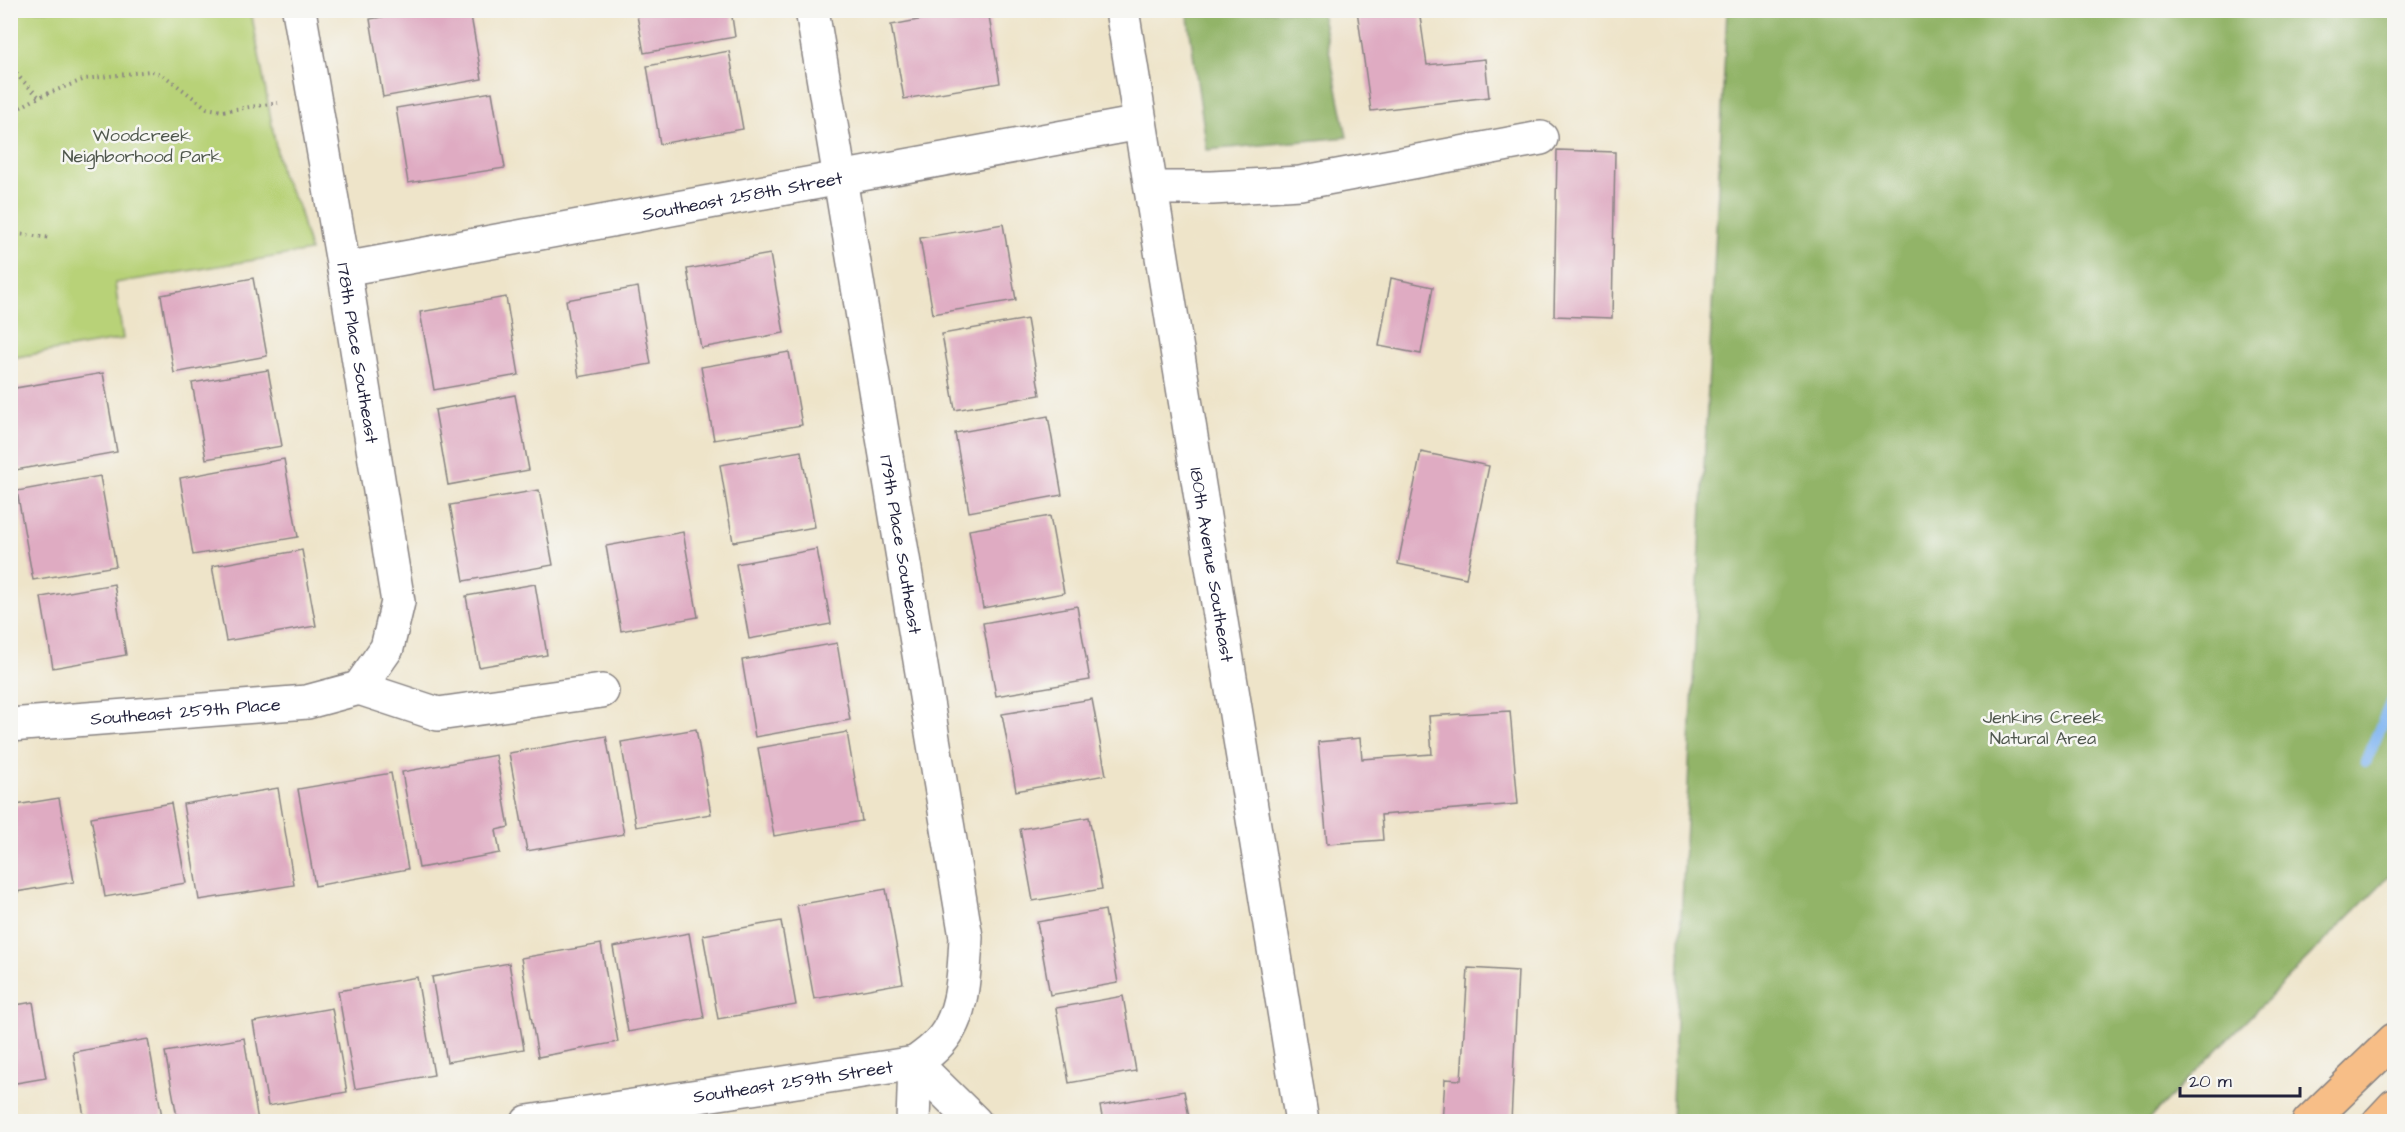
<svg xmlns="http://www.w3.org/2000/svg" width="2405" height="1132" viewBox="0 0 2405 1132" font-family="'Architects Daughter',sans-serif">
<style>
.green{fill:#b8d278;stroke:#6d7a5a;stroke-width:1.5}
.forest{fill:#92b468;stroke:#5a6b52;stroke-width:1.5}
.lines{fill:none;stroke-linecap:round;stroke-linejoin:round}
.stream{stroke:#85b8f2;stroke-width:12}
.building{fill:#dfabc2}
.minor-casing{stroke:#888382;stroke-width:36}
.highway-casing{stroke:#888382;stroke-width:36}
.path{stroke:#888382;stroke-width:4;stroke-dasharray:1.5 4.5;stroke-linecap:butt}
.minor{stroke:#fff;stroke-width:33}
.highway{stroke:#f7be87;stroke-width:33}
.labels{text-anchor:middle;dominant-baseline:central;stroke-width:5;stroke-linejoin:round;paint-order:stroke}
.park-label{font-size:18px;fill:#4f574d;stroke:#f6f6f2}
.street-label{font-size:18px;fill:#22223b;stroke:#f6f6f2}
</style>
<rect width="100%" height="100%" fill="#f6f6f2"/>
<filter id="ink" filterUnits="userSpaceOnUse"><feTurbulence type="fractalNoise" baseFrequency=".0167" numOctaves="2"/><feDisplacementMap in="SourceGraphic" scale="12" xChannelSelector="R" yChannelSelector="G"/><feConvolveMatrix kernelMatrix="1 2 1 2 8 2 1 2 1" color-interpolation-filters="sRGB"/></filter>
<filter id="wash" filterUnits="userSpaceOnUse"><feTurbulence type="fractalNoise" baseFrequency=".008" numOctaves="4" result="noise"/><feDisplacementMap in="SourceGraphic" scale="24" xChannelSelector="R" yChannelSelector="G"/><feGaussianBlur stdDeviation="1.35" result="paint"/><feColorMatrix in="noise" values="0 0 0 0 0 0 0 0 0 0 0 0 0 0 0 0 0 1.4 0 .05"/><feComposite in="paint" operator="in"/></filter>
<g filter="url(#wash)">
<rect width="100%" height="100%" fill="#eee4c9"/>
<!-- green -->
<path class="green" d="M11,10l240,1 30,163 17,32 12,45 -195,32 8,56 -112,19z"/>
<!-- forest -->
<path class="forest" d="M1187,11h134l26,126 -140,13z
M1727,11h667v860l-247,250h-476z"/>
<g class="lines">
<!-- stream -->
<path class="stream" d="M2366,761l28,-65"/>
</g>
<g id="blocks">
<!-- building -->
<path class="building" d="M421,10h49l12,69 -99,18 -13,-78z
M636,10h95l4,27 -91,16z
M972,10h16l12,73 -96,16 -13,-74z
M1357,10h62l8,55 58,-6 4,38 -118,14z
M729,51l14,78 -83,15 -13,-78z
M492,92l13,76 -97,15 -12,-75z
M1557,150l58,2 -3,166 -58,-2z
M1003,224l13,76 -83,14 -13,-76z
M770,254l14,79 -83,15 -14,-79z
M253,278l14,78 -93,17 -13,-78z
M1391,278l42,9 -12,67 -42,-8z
M638,287l13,77 -72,13 -13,-77z
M506,297l13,78 -85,15 -14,-78z
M1027,319l13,76 -85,15 -13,-76z
M789,352l13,73 -88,15 -13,-73z
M268,370l14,76 -76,13 -14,-76z
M103,373l14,79 -101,18 -6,-30v-51z
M515,395l14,75 -81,15 -13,-75z
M1048,416l14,79 -93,17 -14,-79z
M801,451l14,76 -82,15 -13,-77z
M1421,452l68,14 -23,112 -68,-14z
M284,459l14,78 -105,18 -13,-77z
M100,476l16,90 -83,14 -16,-89z
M539,490l14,75 -89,16 -14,-76z
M1050,516l14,77 -81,15 -14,-78z
M683,532l15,85 -77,14 -15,-85z
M817,549l14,75 -82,15 -13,-75z
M302,550l14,76 -90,15 -14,-75z
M114,584l12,71 -73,13 -12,-71z
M535,584l12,71 -68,12 -13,-71z
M1077,606l13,74 -94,16 -13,-73z
M837,643l13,77 -95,17 -13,-77z
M1092,699l14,76 -90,16 -14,-77z
M1510,711l8,93 -137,11 2,25 -56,4 -9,-102 42,-4 2,21 70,-5 -3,-38z
M696,729l15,85 -75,13 -15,-85z
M847,732l15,89 -88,15 -16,-88z
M606,736l18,98 -97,17 -18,-98z
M496,755l13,72 -13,3 4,23 -81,15 -17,-96z
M391,773l17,96 -93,17 -17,-97z
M278,788l16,97 -95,15 -16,-96z
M59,798l15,84 -64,11v-87z
M171,803l15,80 -81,14 -14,-80z
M1089,817l13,72 -69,12 -13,-72z
M886,889l17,94 -89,16 -17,-94z
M1105,910l13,73 -68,12 -13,-73z
M781,921l15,84 -78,14 -15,-84z
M689,933l15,85 -76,14 -15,-85z
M601,944l17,98 -80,15 -17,-99z
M509,963l15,86 -77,13 -15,-85z
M1468,968l50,3 -7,151h-69l3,-43 16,1z
M417,977l17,98 -79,14 -17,-98z
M1123,996l13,75 -67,12 -13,-75z
M33,1002l13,76 -36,6v-78z
M332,1008l15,84 -79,14 -15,-84z
M244,1038l14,83 -80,1 -13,-70z
M148,1039l15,83h-78l-12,-70z
M1184,1091l6,31h-87l-3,-16z"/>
</g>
</g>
<g filter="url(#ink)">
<use href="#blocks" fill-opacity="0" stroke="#888382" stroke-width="1.5"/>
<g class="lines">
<!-- minor casing -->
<g class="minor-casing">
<g id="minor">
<path id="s1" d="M299,10l45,259 54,333 -11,46 -28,40"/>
<path id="s2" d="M812,10l154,927c-2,36 -2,82 -29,108 -6,7 -14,12 -22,18"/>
<path id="s3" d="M1122,10l180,1112"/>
<path d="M1151,188h61l88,-5 241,-45"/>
<path id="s4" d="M344,269l796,-146"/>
<path d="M359,688l79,26 164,-23"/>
<path id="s5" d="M10,725l297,-23 52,-14"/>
<path d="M915,1063l60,59"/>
<path id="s6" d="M528,1122l387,-59"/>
<path d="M913,1122l2,-59"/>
</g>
</g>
<!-- highway casing -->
<g class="highway-casing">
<path id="highway" d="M2309,1122l85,-82
M2379,1122l15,-16"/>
</g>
<!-- path -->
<path class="path" d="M10,63l10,15 19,19
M10,113l29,-16 46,-18 65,-8 12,3 45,34 15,3 56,-8
M10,158c7,21 8,40 0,61
M10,233l41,5"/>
<!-- minor -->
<use href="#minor" class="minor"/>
<!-- highway -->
<use href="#highway" class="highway"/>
</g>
</g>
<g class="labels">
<!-- park labels -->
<g class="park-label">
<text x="142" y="135">Woodcreek<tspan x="142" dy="21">Neighborhood Park</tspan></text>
<text x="2043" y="717">Jenkins Creek<tspan x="2043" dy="21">Natural Area</tspan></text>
</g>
<!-- street labels -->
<g class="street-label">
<text stroke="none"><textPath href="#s4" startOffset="405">Southeast 258th Street</textPath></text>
<text stroke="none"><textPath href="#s1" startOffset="348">178th Place Southeast</textPath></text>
<text stroke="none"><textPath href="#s2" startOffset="542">179th Place Southeast</textPath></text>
<text stroke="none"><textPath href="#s3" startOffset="562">180th Avenue Southeast</textPath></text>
<text stroke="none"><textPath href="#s5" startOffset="176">Southeast 259th Place</textPath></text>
<text stroke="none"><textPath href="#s6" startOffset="268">Southeast 259th Street</textPath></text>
</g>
</g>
<!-- margin -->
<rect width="2405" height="1132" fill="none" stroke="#f6f6f2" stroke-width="36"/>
<!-- scale -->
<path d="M2180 1087v9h120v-9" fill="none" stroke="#22223b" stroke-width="3"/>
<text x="2189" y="1087" font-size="18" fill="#22223b" stroke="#f6f6f2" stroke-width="4.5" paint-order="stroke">20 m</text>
</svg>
